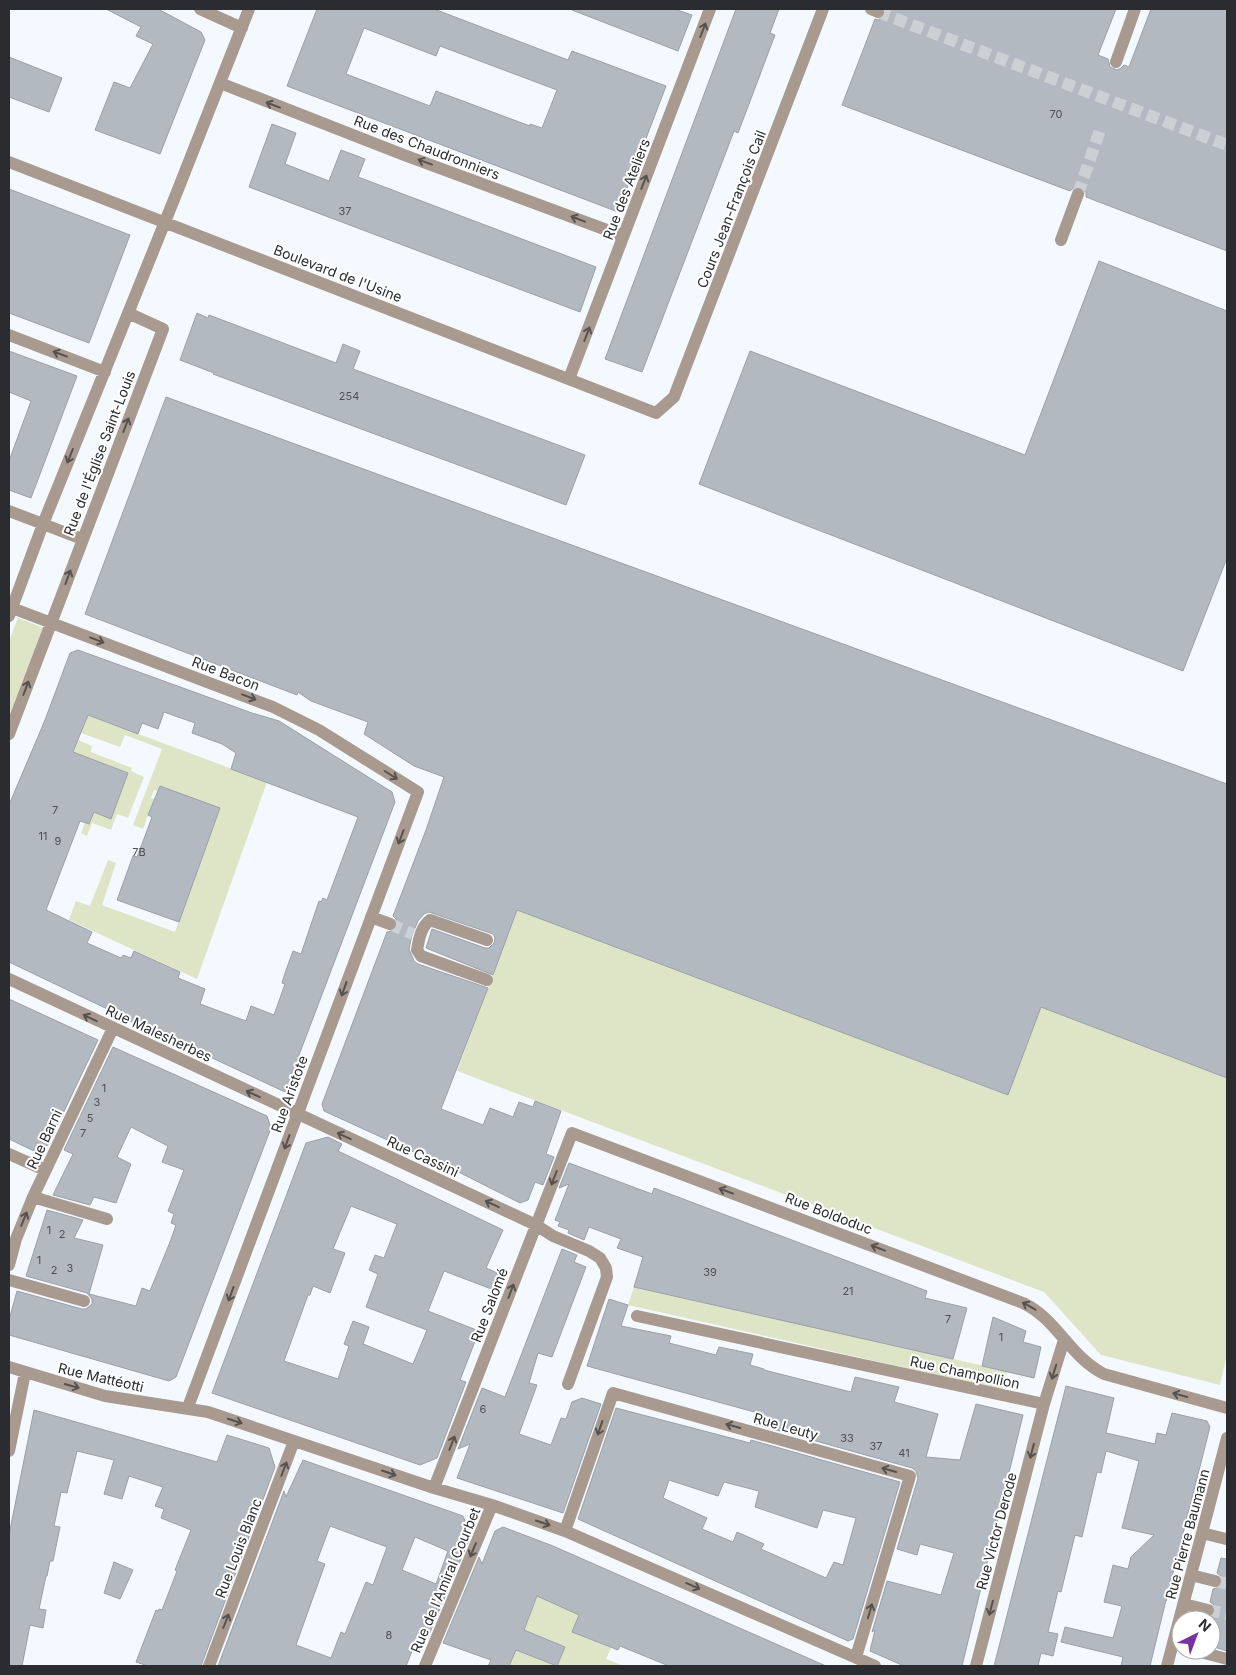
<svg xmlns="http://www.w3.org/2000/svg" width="1236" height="1675" viewBox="0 0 1236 1675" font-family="Inter,sans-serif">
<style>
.green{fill:#dee5c6}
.building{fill:#b2b9c0;stroke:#99a0a7;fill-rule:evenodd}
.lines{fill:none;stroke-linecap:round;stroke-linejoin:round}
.minor-tunnel{stroke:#cbd0d5;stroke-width:12;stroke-dasharray:12 6;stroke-linecap:butt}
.minor{stroke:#a99a90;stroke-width:12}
.oneway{stroke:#565251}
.labels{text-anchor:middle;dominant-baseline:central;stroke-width:4;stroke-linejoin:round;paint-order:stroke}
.number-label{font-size:11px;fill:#4c4f53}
.street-label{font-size:14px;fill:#2a2c2f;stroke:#fff}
</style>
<rect width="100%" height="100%" fill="#f3f9ff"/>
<!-- green -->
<path class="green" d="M18,618l26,10 -35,89v-76z
M88,715l179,67 -70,197 -128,-59 7,-19 14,5 18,-46 8,3 -14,42 73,27 45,-123 -60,-23 -2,5 -4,-1 -3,8 3,1 -11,30 -10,-4 29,-76 -37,-14 -5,12 -39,-14z
M78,740l14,6 -1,6 41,16 -1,3 13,6 -16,41 -11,-4 -6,16 -19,-7 -5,13 -6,-3 4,-10 4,1 5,-12 17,6 17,-45 -29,-11 -10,26 -26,-10z
M490,900l517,195 34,-88 186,71v277l-7,30 -119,-30 -57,-63 -587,-221 55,-147z
M634,1287l373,84 -4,19 -375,-85z
M546,1576l13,6 -8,21 14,6 4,-10 15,7 -8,17 11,15 24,10 -5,11 18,7h-67l7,-16 -41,-18z
M515,1650l42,16h-48z"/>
<!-- building -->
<path class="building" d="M106,9h52l43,23 4,8 -45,114 -65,-24 19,-48 16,6 23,-44 -17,-8 5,-9z
M317,9h117l134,51 4,-9 94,35 -48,126 -331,-126zM364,28l72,28 4,-10 117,44 -15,38 -12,-4v2l-94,-35 -6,15 -84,-32z
M572,9h102l18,6 -14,36 -106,-41z
M736,9h43l-9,24 5,2 -37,98 -4,-2 -92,241 -37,-13z
M885,9h231l-18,46 10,4 2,8 7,3 4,-2 3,-3 5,2 22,-58h76v242l-141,-54v-5l-5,-5 -5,-1 -6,5 -228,-86 33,-86 4,1 4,-2 3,-3z
M9,57l53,21 -13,34 -40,-15z
M272,124l24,9 -11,31 44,17 12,-31 24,9 -7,18 238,90 -16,45 -331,-125z
M9,189l121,46 -41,108 -80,-30z
M1099,261l128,50v247l-44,113 -484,-187 51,-133 275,104z
M197,313l11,5 1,-3 127,48 7,-19 17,7 -7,18 232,86 -19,50 -353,-131 1,-1 -34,-13z
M9,351l68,25 -46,122 -22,-8v-29l22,-60 -22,-9z
M166,397l1061,387v294l-186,-71 -33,88 -491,-185 -24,65 -67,-27 6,-19 53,19h4l5,-5 1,-5 -2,-4 -64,-22 -5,2 -6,7 -6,14 -3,14 5,12 4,3 70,24 -47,121 42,16 7,-17 23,9 6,-15 14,5 2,-6 26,10 -15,43 8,3 -11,28 -8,-3 -7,18 -8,3 -101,-51 -1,2 -94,-43 -2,-7 65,-172 8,-2 3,-4 -2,-7 -3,-3 33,-86 18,-53 -30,-11 -50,-32 4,-12 -57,-21 -13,-9 -1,3 -212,-81z
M78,650l174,63 27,8 113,71 3,10 -110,290 -135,-63 -1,1 -28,-13 1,-1 -113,-54v-157l36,-85 25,-67zM164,712l31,11 -3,10 30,11 14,9 -5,16 127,48 -31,83 -4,-2 -2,4 -2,-1 -18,53 -8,-3 -8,22 -3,10 3,1 -11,31 -23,-9 -5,15 -46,-17 5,-15 -27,-11 2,-6 -46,-21 -3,7 -8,-3 -2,3 -34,-15 5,-11 -46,-22 34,-89 9,3 5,-12 17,7 17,-46 -55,-21 15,-37 50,19 4,-11 16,6z
M160,786l60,22 -41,114 -62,-22 16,-44 4,1 8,-21 7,-19 -4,-2z
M9,999l89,41 -50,105 -14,6 -25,-12z
M113,1047l154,69 4,12 -95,249 -7,4 -160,-46v-15l8,-29 65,18h4l6,-5v-5l-5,-6 -61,-17 21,-66 36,10 -9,18 29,7 -14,49 47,12 6,-18 8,3 20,-49 6,-17 -5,-2 3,-9 -6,-3 16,-41 -22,-8 6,-16 -37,-19 -14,30 14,7 -15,39 -22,-6 -4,8 -37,-10 20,-41 -9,-4z
M328,1137l14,7 -4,7 165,79 -17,38 14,6 -6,16 -50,-19 -16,40 51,20 -19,49 6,2 -29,76 -17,7 -208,-72 94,-250zM351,1206l46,18 -13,34 -9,-3 -6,15 9,4 -12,33 61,23 -14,34 -50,-20 6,-17 -16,-6 -9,23 5,2 -11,33 -54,-18 24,-66h2l3,-9 17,7 15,-40 -12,-4z
M569,1163l83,31 2,-6 273,103 -2,7 42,10 -14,51 -319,-72 9,-30 -26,-9 4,-9 -32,-12 -5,13 -16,-7 1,-3 -11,-4 2,-4 -5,-2 14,-36 -10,4z
M562,1249l15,6 -3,7 12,5 -34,90 -14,-4 -9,30 8,2 -18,49 32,11 10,-27 5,1 6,-17 10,-4 19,6 -38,109 -106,-35 13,-34 -12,5 24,-61 23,9z
M609,1299l19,6 -7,21 50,10 -2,7 47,12 3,-8 34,7 -3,11 14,4v1l87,22 4,-15 44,10 -5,15 44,12 -12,43 34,3 16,-56 47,11 -61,251h-58l-34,-15 5,-21 -3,2 15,-51 54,14 13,-42 -34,-9 -3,11 -20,-6 21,-71 -2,-7 -4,-3 -157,-44 3,-11 -171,-47z
M993,1317l33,14 -3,11 18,5 -7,31 -52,-12z
M1066,1386l48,12 -8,35 49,11 2,-11 9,2 6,-22 35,8 3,6 -44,174v-1l-16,66h-29l2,-9 -62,-15 4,-15 48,11 9,-32 -18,-4 9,-37 15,4 3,-12 23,-22 -32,-7 17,-67 -33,-10 -5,22 -4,-1 -15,65 -7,-2 -14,57 -3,-1 -10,41 10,2 -5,22 -12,-3 -3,13h-44z
M616,1408l134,35 1,-3 149,42 -47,157 -5,2 -270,-122zM669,1480l49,16 6,-14 35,9 -4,16 62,21 6,-18 33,8 -13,47 -9,-3 -8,16 -65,-29 3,-5 -27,-12 -4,10 -31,-13 5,-11 -44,-20z
M34,1410l183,52 10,-27 42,13 6,19 -74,199h-53l-12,-4 20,-52 2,1 1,-2 3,1 15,-39 -2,-1 16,-40 -30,-12 3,-9 -9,-3 8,-19 -34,-11 -7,23 -18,-5 10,-34 -37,-9 -10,42 -6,-1 -7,34 6,1 -7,34h-3l-3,15h-1l-7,33 7,1 -3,18 -13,-3 -8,41h-13v-131z
M303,1460l160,56 8,19 -43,102 -9,-3 -13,32h-188l66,-175 2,6zM330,1526l57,21 -14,38 -7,-3 -21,52 -4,-2 -10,26 -35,-13 29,-81 -8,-3zM415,1537l33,14 -12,33 -34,-14z
M503,1527l50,19 273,120h-157l-49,-20 -2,4 -46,-18 7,-17 -42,-19 -13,34 41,17 -8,19 -41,-16 -7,16h-21l3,-6 -48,-17 36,-86 3,7 13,-33z
M1221,1558l6,1v92l-16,-5v-26h-5v-2l7,-2 3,-5 -2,-6 -4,-3 3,-13 7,-2 3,-5 -2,-6 -4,-3z
M114,1562l19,8 -13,29 -16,-6z"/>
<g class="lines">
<!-- minor-tunnel -->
<path class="minor-tunnel" d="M878,12l349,133
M1078,194l22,-64
M390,924l23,10
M1215,1581l12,3
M1208,1610l19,4"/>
<!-- minor -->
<path class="minor" d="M200,9l42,19
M871,9l7,3
M1116,62l19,-53
M220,83l184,72 219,81
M9,162l647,251 18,-16 149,-388
M1061,240l17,-46
M9,335l96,37
M569,379l141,-370
M9,511l73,28
M12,608l261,99 46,23 99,62 -230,615
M9,616l34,-92 134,-332 72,-183
M9,734l154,-405 -35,-16
M371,917l19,7
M9,979l527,246 17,11 36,15 11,7 6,10 1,9 -39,107
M487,980l-66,-24 -4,-6c2,-11 4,-23 13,-30l57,20
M9,1154l36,16
M33,1197l74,22
M9,1265l7,-26 17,-42 80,-169
M9,1280l75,21
M637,1316l407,88
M9,1367l96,29 103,16 226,76 58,17 73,26 310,135
M9,1451l16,-78
M434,1488l138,-355 451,170c34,16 47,54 81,71l123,34
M565,1531l48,-138 297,83 -54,181
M1202,1533l24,6
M1191,1575l24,6
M1184,1604l24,6
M1193,1650l34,9
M209,1666l85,-225
M425,1666l67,-161
M976,1666l68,-262 20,-64
M1167,1666l60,-228"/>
</g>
<!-- one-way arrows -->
<defs><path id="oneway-shaft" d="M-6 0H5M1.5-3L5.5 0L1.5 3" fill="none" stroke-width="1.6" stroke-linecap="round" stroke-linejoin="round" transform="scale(1.25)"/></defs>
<g class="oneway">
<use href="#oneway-shaft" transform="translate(703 30) rotate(-69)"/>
<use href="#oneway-shaft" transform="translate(273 105) rotate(-159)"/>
<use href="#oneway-shaft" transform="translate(425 162) rotate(-160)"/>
<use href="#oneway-shaft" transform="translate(644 182) rotate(-69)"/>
<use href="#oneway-shaft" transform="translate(578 219) rotate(-159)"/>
<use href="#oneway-shaft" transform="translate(587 334) rotate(-69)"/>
<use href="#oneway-shaft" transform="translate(60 354) rotate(-159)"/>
<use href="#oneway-shaft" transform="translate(126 425) rotate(-69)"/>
<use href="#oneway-shaft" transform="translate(70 456) rotate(112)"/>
<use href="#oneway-shaft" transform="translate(68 577) rotate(-70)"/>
<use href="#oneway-shaft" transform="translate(97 640) rotate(21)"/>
<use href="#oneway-shaft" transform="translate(26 688) rotate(-69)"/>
<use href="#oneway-shaft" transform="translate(249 697) rotate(21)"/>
<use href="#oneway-shaft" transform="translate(391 775) rotate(32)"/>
<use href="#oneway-shaft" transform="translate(401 837) rotate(111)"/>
<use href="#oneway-shaft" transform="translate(344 989) rotate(110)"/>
<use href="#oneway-shaft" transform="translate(90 1018) rotate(-155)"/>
<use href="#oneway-shaft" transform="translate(253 1094) rotate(-155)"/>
<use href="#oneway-shaft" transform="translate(344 1136) rotate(-155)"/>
<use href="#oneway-shaft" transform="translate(287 1142) rotate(110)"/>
<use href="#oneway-shaft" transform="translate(554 1178) rotate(111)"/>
<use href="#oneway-shaft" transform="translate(726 1191) rotate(-159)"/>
<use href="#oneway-shaft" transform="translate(492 1204) rotate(-155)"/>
<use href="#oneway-shaft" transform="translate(24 1219) rotate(-68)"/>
<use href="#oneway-shaft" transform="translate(878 1248) rotate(-159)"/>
<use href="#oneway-shaft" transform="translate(511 1291) rotate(-69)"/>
<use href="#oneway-shaft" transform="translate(231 1294) rotate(110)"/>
<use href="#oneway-shaft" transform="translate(1029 1306) rotate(-151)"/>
<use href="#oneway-shaft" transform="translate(1054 1372) rotate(107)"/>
<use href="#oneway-shaft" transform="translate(72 1386) rotate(16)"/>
<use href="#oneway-shaft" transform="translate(1180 1395) rotate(-165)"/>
<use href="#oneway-shaft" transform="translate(235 1421) rotate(18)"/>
<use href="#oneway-shaft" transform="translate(733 1426) rotate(-164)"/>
<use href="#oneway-shaft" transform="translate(600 1428) rotate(109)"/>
<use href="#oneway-shaft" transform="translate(452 1443) rotate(-69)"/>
<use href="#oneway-shaft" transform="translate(1032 1451) rotate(105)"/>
<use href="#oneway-shaft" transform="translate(284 1469) rotate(-69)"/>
<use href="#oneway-shaft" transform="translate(889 1470) rotate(-164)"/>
<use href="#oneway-shaft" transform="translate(389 1473) rotate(19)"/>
<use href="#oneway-shaft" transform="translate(543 1523) rotate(19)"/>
<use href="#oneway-shaft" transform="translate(473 1550) rotate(113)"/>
<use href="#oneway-shaft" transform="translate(693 1586) rotate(24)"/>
<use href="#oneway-shaft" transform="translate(991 1608) rotate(105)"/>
<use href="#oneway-shaft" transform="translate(870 1611) rotate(-74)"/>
<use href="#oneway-shaft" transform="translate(226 1621) rotate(-69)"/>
</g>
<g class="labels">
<!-- number labels -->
<g class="number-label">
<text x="1056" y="114">70</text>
<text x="345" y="211">37</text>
<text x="349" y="396">254</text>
<text x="55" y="810">7</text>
<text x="43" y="836">11</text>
<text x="58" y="841">9</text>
<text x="139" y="852">7B</text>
<text x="104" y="1088">1</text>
<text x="97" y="1102">3</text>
<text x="90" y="1118">5</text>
<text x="83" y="1133">7</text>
<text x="49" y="1230">1</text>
<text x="62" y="1234">2</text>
<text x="39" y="1260">1</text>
<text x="70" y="1268">3</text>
<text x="54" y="1270">2</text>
<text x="710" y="1272">39</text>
<text x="848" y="1291">21</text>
<text x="948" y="1319">7</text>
<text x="1001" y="1337">1</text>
<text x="483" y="1409">6</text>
<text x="847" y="1438">33</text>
<text x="876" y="1446">37</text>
<text x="904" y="1453">41</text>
<text x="389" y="1635">8</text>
</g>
<!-- street labels -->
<g class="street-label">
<text transform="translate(427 147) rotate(21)">Rue des Chaudronniers</text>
<text transform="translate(626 189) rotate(-69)">Rue des Ateliers</text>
<text transform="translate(731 209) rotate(-69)">Cours Jean-François Cail</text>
<text transform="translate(338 273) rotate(21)">Boulevard de l'Usine</text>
<text transform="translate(99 453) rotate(-69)">Rue de l'Église Saint-Louis</text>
<text transform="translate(226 673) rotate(21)">Rue Bacon</text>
<text transform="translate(159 1033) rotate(25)">Rue Malesherbes</text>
<text transform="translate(289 1094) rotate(-70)">Rue Aristote</text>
<text transform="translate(44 1139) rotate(-65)">Rue Barni</text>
<text transform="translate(423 1156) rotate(25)">Rue Cassini</text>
<text transform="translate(829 1213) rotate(21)">Rue Boldoduc</text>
<text transform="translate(489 1305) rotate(-69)">Rue Salomé</text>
<text transform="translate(965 1372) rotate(12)">Rue Champollion</text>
<text transform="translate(101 1377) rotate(13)">Rue Mattéotti</text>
<text transform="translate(786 1426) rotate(16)">Rue Leuty</text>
<text transform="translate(996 1531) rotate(-75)">Rue Victor Derode</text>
<text transform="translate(1187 1534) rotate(-75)">Rue Pierre Baumann</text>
<text transform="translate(238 1548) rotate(-69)">Rue Louis Blanc</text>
<text transform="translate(445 1580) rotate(-67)">Rue de l'Amiral Courbet</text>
</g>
</g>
<!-- border -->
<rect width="1236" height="1675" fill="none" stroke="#2a2c2f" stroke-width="20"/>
<!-- north arrow -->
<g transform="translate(1196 1635) rotate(42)"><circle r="24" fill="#ffffff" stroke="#aaabac"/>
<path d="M0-4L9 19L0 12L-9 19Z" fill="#7631a5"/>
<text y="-8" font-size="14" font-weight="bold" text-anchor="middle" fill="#2a2c2f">N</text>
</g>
</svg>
